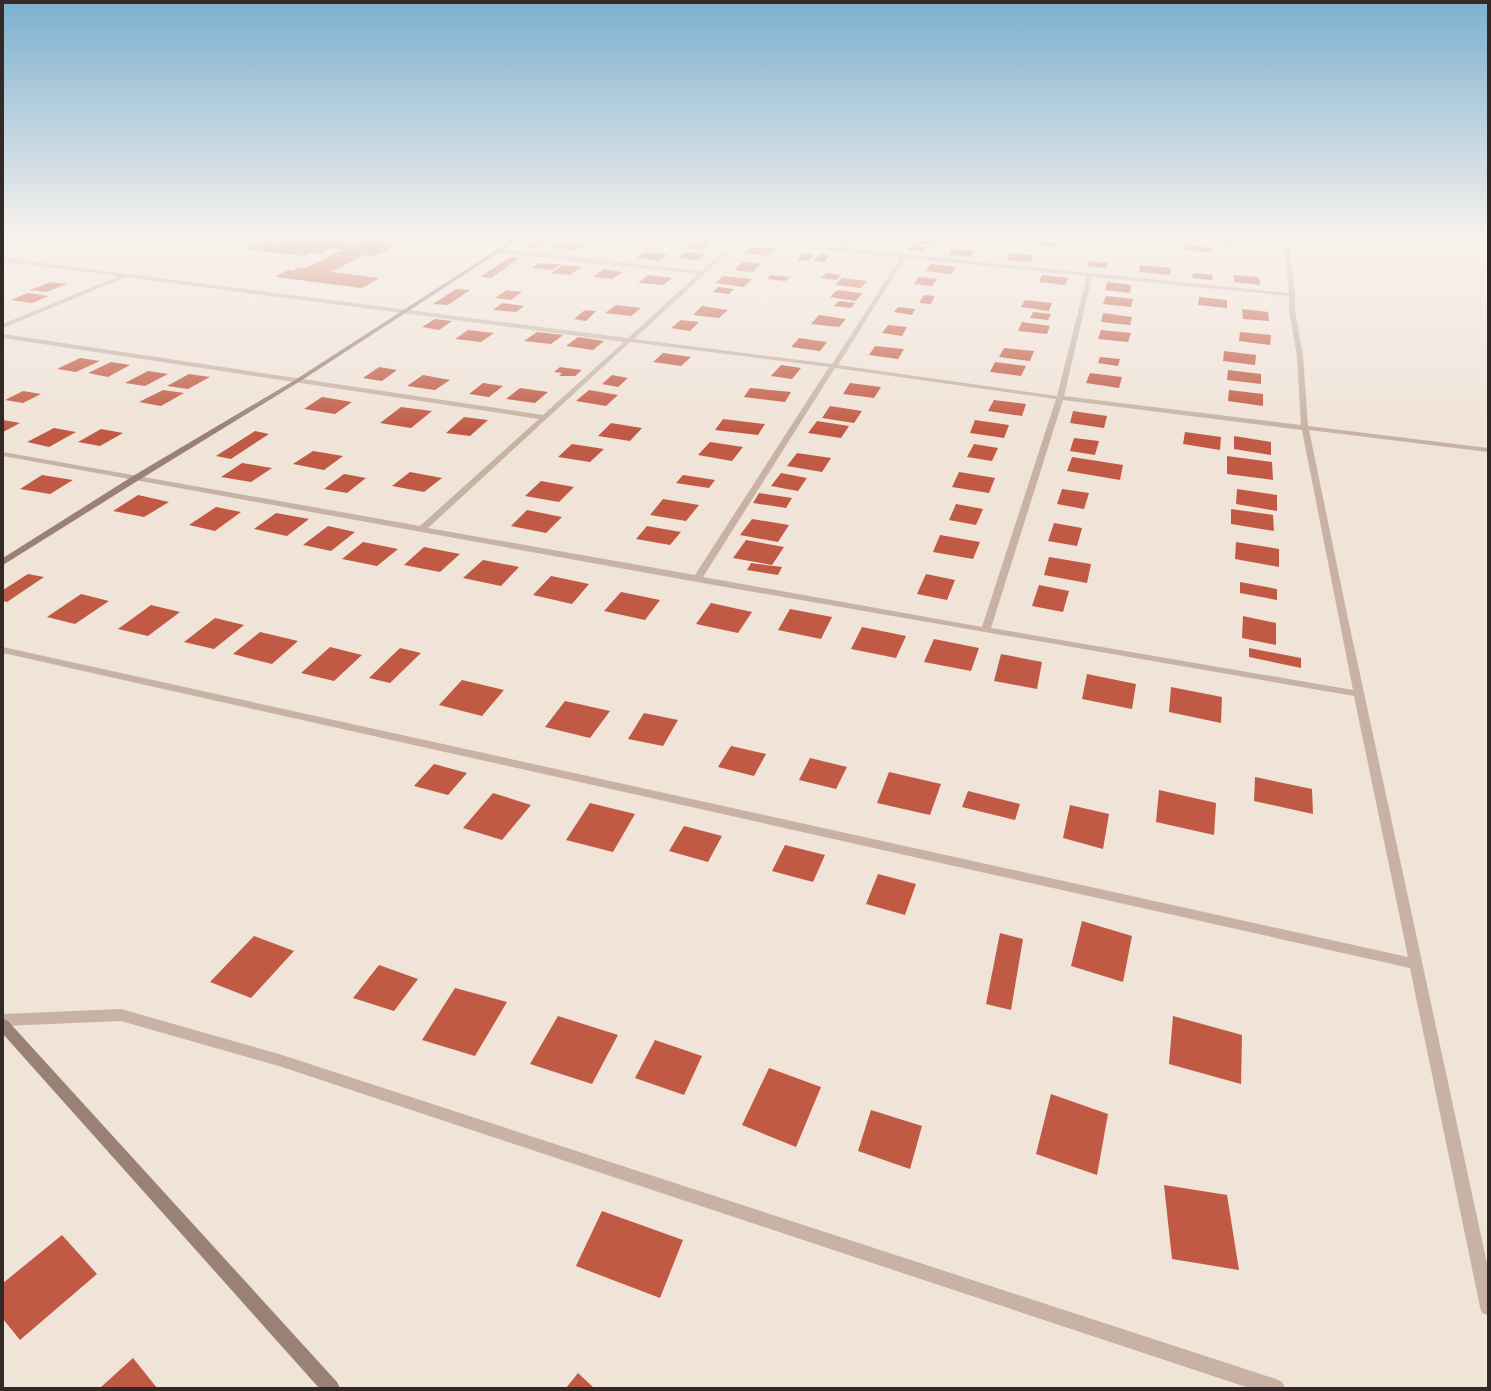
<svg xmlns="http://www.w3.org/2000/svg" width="1491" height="1391" viewBox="0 0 1491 1391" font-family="Lato,sans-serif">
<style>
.building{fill:#c15a44}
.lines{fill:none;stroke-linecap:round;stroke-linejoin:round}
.street{fill:#c7b2a4;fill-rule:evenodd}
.secondary{fill:#9a8176;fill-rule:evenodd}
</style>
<rect width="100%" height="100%" fill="#f0e3d8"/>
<!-- building -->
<path class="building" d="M290,236h54l-7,4 20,3 12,-7h30l-11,6 10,2 -24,12 -10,-1 -33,17 49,6 -18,10 -87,-11 13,-7 4,1 7,-4 6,1 38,-18 -12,-2 -12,6 -8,-1 -7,3 -61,-7 20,-9 16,2z
M542,236h16l-18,12 -14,-1z
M616,236h22l-5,5 -20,-2z
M791,236h25l-6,6 -23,-2z
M1135,236h26l-1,5 -25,-2z
M648,237l20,1 -5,5 -20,-1z
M916,237l22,2 -3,6 -23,-2z
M1221,238l13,1v5l-14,-1z
M837,239l15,1 -4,5 -15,-2z
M563,242l22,2 -10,6 -22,-2z
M694,242l16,1 -8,7 -16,-2z
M1038,242l20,2 -1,3 -20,-2z
M911,245l15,2 -3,5 -16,-2z
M1183,245l28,2v6l-28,-3z
M752,247l23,2 -7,7 -24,-3z
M951,249l23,2 -3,6 -23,-2z
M645,252l22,2 -8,7 -23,-3z
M685,252l21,2 -7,6 -21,-2z
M803,253l11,1 -6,7 -11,-1z
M1010,253l24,2 -3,7 -23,-2z
M820,254l10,1 -6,7 -10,-1z
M510,257l10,1 -29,20 -11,-1z
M1089,261l19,2 -2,5 -19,-2z
M743,262l18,2 -9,8 -18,-2z
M539,263l21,1 -7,6 -21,-2z
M931,264l25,3 -4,7 -26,-3z
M563,265l19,2 -12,8 -19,-2z
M1140,265l31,3 -1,7 -31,-3z
M604,269l19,3 -11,7 -19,-2z
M826,273l15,2 -4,5 -16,-2z
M1193,273l20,2 -1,5 -20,-2z
M648,275l24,3 -9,7 -25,-2z
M770,275l19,2 -3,4 -19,-2z
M1042,275l26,3 -3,7 -26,-3z
M1234,275l25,2 1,8 -26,-3z
M723,276l29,3 -8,8 -29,-4z
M919,277l18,2 -5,7 -18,-2z
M842,278l25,3 -6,7 -26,-3z
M51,282l16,2 -21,8 -16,-2z
M1107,282l24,3 -1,8 -25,-3z
M718,287l16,2 -5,5 -16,-2z
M456,289l14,1 -22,15 -15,-1z
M507,290l15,2 -11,8 -16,-2z
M837,290l25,3 -6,8 -26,-4z
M28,293l21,3 -17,7 -21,-3z
M924,295l11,1 -4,8 -12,-1z
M1106,296l27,3 -2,8 -28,-3z
M1199,297l28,3v8l-29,-3z
M1025,300l27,3 -3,8 -28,-4z
M839,301l16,2 -4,5 -17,-2z
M502,303l22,3 -8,6 -23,-2z
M616,305l25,3 -10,8 -26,-3z
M702,306l26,4 -9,8 -26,-3z
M898,307l17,2 -3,6 -18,-3z
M1242,309l26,3 1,9 -26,-2z
M585,310l11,1 -10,10 -12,-2z
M1033,312l18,2 -3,6 -18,-2z
M1103,313l29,4 -2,8 -29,-3z
M819,315l27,4 -7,8 -28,-3z
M435,319l17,2 -13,9 -17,-3z
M681,320l18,2 -9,9 -19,-3z
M1022,322l28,4 -3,8 -29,-3z
M888,325l19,2 -5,9 -20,-3z
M468,330l26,3 -13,9 -26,-3z
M1101,330l30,3 -3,9 -30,-3z
M537,332l26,3 -12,9 -27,-3z
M1240,332l31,3 -1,10 -31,-4z
M578,337l26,4 -11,9 -27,-4z
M799,338l28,4 -7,9 -29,-4z
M875,346l29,3 -6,10 -29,-4z
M1004,348l30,3 -4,10 -31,-4z
M1224,351l32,4 -1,10 -32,-4z
M663,353l28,4 -10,9 -28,-4z
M1100,357l20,2 -2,7 -20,-3z
M80,358l20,3 -24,11 -19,-3z
M111,362l19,3 -22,12 -20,-4z
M995,362l31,4 -5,10 -31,-4z
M781,365l20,3 -9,11 -21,-3z
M379,367l18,3 -15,11 -19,-3z
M560,367l22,3 -7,6h-16l3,-3 -8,-1z
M1228,370l33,4v10l-34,-4z
M148,371l20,3 -23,12 -20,-3z
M1090,373l32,4 -3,11 -33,-5z
M189,374l21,3 -22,12 -21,-3z
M423,375l27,5 -15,10 -28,-4z
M612,375l16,3 -10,9 -16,-3z
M483,383l20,3 -14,11 -20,-3z
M850,383l31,4 -7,11 -31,-4z
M520,388l28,4 -13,11 -29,-4z
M750,388l41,4 -6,10 -41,-5z
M163,390l21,3 -23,13 -22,-4z
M589,390l29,5 -12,11 -30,-5z
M1229,390l34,4v12l-35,-5z
M23,391l18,3 -18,9 -18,-3z
M322,397l30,5 -17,12 -31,-5z
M994,400l32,4 -4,12 -34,-5z
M830,406l32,5 -8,12 -32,-5z
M401,407l31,4 -21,17 -31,-5z
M1073,411l34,5 -3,12 -34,-5z
M464,417l24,3 -18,16 -24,-3z
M723,419l42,5 -7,11 -43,-5z
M3,420l17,3 -17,9z
M975,420l34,5 -5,13 -34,-5z
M817,421l32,5 -8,12 -33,-5z
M611,423l31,5 -12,13 -32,-5z
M54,428l22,4 -27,15 -22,-5z
M101,429l22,4 -23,13 -22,-4z
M255,431l14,3 -38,25 -15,-3z
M1185,432l36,5 -1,13 -37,-6z
M1234,436l37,6v13l-37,-6z
M1074,438l25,3 -4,14 -25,-4z
M710,442l33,5 -11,14 -34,-6z
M572,444l32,5 -14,13 -32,-5z
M974,444l24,4 -6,13 -25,-4z
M313,451l30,5 -19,14 -31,-6z
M797,453l34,5 -9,14 -35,-6z
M1227,456l45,6 1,18 -46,-6z
M1072,457l51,8 -3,15 -53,-9z
M242,463l30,5 -21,14 -30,-5z
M410,472l32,6 -18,14 -32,-6z
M959,472l36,6 -6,15 -37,-6z
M781,473l26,5 -9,13 -27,-5z
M344,474l22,4 -19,15 -23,-4z
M42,475l31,5 -23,14 -30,-5z
M683,475l32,5 -6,8 -33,-5z
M541,481l33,6 -15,15 -34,-6z
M1062,489l27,4 -5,16 -27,-5z
M1237,489l40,6v16l-41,-7z
M759,493l33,5 -6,10 -33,-5z
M138,495l31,7 -25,15 -31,-6z
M663,499l36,6 -13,16 -36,-6z
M956,504l27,5 -7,16 -27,-5z
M216,507l25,5 -26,19 -26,-6z
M1231,509l42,6 1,16 -43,-7z
M527,510l35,7 -16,16 -35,-7z
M276,513l33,6 -22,17 -33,-7z
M752,519l37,6 -11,17 -38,-7z
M1054,523l28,5 -5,18 -29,-5z
M328,526l27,6 -24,19 -28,-6z
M647,526l34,6 -11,13 -34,-6z
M940,535l40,7 -7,17 -40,-7z
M746,540l38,7 -12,18 -39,-7z
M363,542l35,7 -21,17 -35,-7z
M1236,542l43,7v18l-44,-8z
M424,547l36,7 -20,18 -36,-7z
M1049,557l42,7 -4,19 -43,-8z
M483,560l36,7 -18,19 -38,-8z
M751,563l31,4 -4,8 -31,-5z
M28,574l16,3 -37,25 -4,-1v-11z
M926,574l29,6 -8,20 -30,-6z
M551,576l38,8 -17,20 -39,-9z
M1240,582l37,7v11l-37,-7z
M1039,585l30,6 -6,21 -31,-6z
M621,592l39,8 -15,20 -41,-9z
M81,594l28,7 -34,23 -28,-7z
M711,603l41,9 -14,21 -42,-9z
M151,605l29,7 -32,24 -30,-7z
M790,609l42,8 -11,22 -43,-9z
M1243,616l33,7v22l-34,-7z
M215,618l29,7 -30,24 -30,-7z
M862,627l44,9 -10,22 -45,-9z
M260,632l38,9 -26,23 -39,-10z
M934,639l45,9 -8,23 -47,-9z
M330,647l32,8 -28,26 -33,-8z
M400,648l21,5 -31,30 -21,-5z
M1249,648l52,10v10l-52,-11z
M1001,654l41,8 -5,27 -43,-8z
M1087,674l49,10 -4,25 -50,-10z
M462,680l42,10 -22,26 -43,-11z
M1171,687l51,10 -1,26 -52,-11z
M565,701l45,10 -20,27 -45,-11z
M644,713l34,7 -15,26 -35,-7z
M731,746l35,8 -12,22 -36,-9z
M810,758l37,9 -11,22 -37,-9z
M434,764l33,9 -19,22 -34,-9z
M889,772l52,12 -11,31 -53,-12z
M1255,777l57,12 1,25 -59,-13z
M1159,790l57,13 -2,32 -58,-13z
M968,791l52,13 -5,16 -53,-13z
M493,793l38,12 -29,35 -39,-12z
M590,803l45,11 -22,38 -47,-12z
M1070,805l39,9 -6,35 -40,-11z
M684,826l38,10 -14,26 -39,-11z
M785,845l40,10 -12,27 -41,-11z
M878,874l38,10 -11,31 -39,-11z
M1082,921l50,15 -9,46 -52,-16z
M1000,933l23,6 -12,71 -25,-6z
M254,936l40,15 -43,47 -41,-16z
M379,965l39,14 -24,32 -41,-13z
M455,988l52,14 -32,54 -53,-16z
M558,1016l60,19 -26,49 -62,-20z
M1173,1016l69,19 -1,49 -72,-20z
M655,1040l47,16 -18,39 -49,-17z
M769,1068l52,19 -25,60 -54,-22z
M1051,1094l57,20 -11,61 -61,-21z
M871,1110l51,16 -12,43 -52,-18z
M1164,1185l63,10 12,75 -67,-11z
M602,1211l81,29 -23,58 -84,-32z
M62,1235l35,39 -77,66 -17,-21v-36z
M133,1358l24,30h-57z
M578,1373l16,15h-28z"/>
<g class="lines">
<!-- street -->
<path class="street" d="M30,236h8l-35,14v-4z
M702,236h21l566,57 -5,-51 -49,-6h21l28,3v-3h4l7,59v16l8,45 5,70 180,22v4l-179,-22 38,184 141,654v47l-6,-2 -2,-6 -70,-339 -1407,-315v-6l1405,310 -54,-261 -657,-114 -694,-126v-4l417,74 119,-107 -536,-81v-4l540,81 81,-73 -498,-65 -123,51v-4l116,-48 -116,-14v-4l625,80 70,-64 -199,-21 -3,-2 3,-2 203,22 33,-30zM741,241l160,16 -69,107 -198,-25zM905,258l182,18 -30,120 -219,-31zM1092,277l197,19v15l8,45 4,69 -237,-29zM630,342l199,25 -134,208 -267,-47zM835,368l221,31 -74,228 -279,-50zM1063,400l239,30 51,260 -362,-62z
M121,1009l158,45 997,325 6,3 3,6h-36l-970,-322 -158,-45 -118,5v-12z"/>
<!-- secondary -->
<path class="secondary" d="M518,236h6l-225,146 -160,98 -136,85v-7l130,-82 162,-96z
M3,1019l5,2 329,361 3,6h-21l-316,-354z"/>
</g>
<!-- sky -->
<linearGradient id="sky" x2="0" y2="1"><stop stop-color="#7bb0cf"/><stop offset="0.55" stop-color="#f8f2ed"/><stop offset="1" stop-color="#f8f2ed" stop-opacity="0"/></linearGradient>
<rect width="1491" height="431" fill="url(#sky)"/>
<!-- border -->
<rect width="1491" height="1391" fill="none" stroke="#332926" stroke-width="8"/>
</svg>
